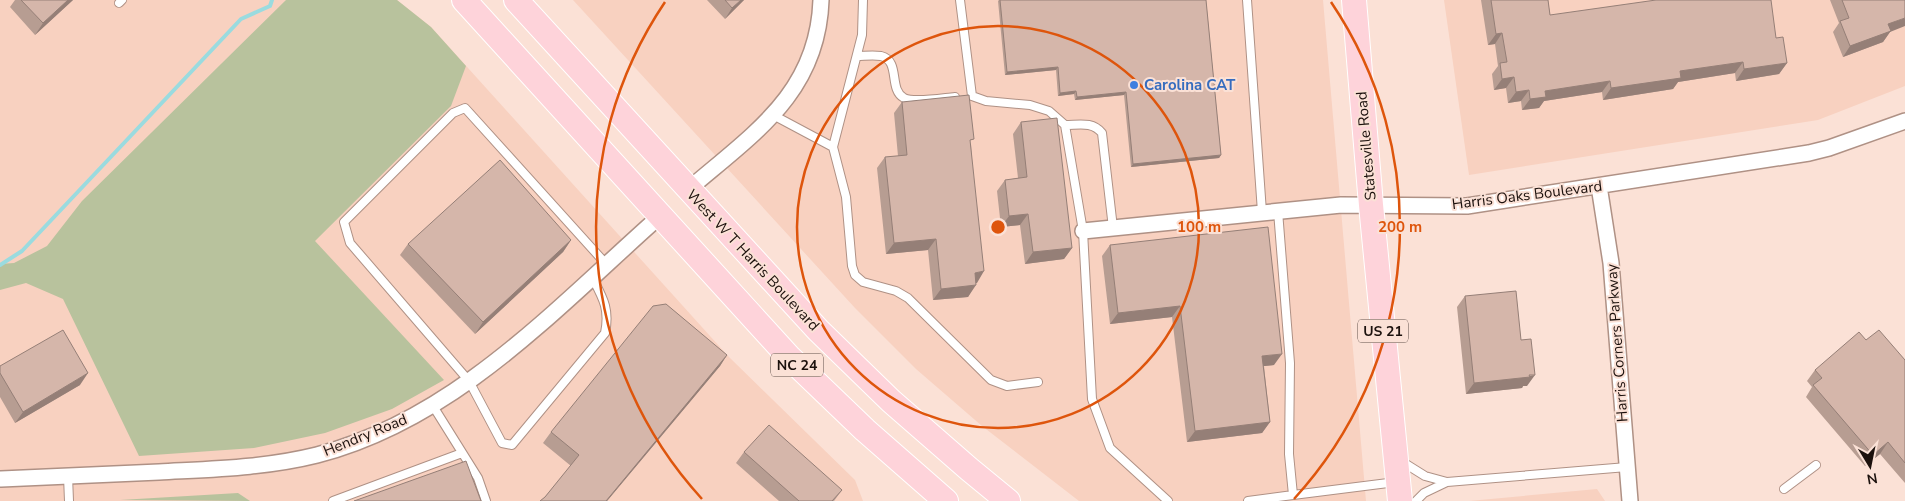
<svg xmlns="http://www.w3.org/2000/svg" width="1905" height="501" viewBox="0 0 1905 501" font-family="'Nunito Sans',sans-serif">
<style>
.built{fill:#f8d1c0}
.green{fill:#b8c29d}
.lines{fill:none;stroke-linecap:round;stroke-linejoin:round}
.stream{stroke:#9adbdf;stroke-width:4}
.lane-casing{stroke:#af9185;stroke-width:10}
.street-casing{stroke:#af9185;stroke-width:18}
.primary-casing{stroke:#fff;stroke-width:26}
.lane{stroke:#fff;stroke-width:8}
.street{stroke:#fff;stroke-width:15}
.primary{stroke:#fed3da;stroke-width:24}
.wall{fill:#b79d92}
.shaded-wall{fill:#957f77}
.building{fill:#d5b6aa;stroke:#957f77}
.ring{fill:none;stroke:#de550c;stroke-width:2.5}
.shop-dot{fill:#3f7fe0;stroke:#fbe1d6;stroke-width:2}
.labels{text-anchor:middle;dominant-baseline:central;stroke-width:4;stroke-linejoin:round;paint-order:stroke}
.shield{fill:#fbe1d6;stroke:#5f4f49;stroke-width:1}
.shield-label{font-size:14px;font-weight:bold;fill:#1c110d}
.shop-label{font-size:15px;font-weight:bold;fill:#366cbe;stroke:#fbe1d6;text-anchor:start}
.street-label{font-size:15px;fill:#1c110d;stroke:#fbe1d6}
.centre{fill:#de550c;stroke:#fbe1d6;stroke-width:2.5}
.ring-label{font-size:15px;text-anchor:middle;font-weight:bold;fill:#de550c;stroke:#fbe1d6;stroke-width:4;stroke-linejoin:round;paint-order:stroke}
</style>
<rect width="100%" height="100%" fill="#fbe1d6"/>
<!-- built -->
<path class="built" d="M0,0h397l34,27 298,330 126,123 8,21h-863z
M573,0h750l43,501h-287l-97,-75 -66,-57 -61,-61z
M1444,0h461v86l-87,34 -349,55z
M1597,489l8,12h-136z"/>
<!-- green -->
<path class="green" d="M286,0h111l34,27 35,39 -15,40 -136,135 129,139 -52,29 -67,24 -71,15 -115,8 -76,-157 -37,-16 -26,7v-26l14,-1 33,-17 35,-45z
M238,493l12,8 -130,-1z"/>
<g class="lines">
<!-- stream -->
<path class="stream" d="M0,265l22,-14 219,-232 29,-13 2,-6"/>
<!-- lane casing -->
<g class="lane-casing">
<path id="lane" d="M960,0l12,96 14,5 44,4 19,6 16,14 18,106 9,168 18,49 58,53
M1247,0l15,212
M119,3l3,-3
M857,56c7,0 16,-1 24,0 20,5 7,33 23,42 10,5 39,0 51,-1
M773,115l60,32 29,-112 1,-35
M1065,125c14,0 27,-4 37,8l11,95
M833,147l13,50 6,69 3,9 8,7 33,9 12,7 83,82 16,6 31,-4
M1278,211l12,152 -1,91 4,41 103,-13
M592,277c11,21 18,32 13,56l-93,112 -10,-2 -33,-62 -119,-138 -6,-21 109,-109 12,-5 141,156
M433,406l45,72 8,23
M1401,461l24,15 22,6
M68,476l1,25
M1784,489l32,-24
M333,501l129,-48
M1248,501l45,-6
M1416,501l8,-8 23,-11 180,-15"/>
</g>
<!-- street casing -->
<g class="street-casing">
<path id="street" d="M1599,186l12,77 19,238
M689,189c64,-55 129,-96 132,-189
M1083,231l258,-26 126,1 342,-53 20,-5 76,-27
M1,479c53,-2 106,-5 158,-7 53,-3 106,-4 158,-17 139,-36 239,-147 343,-239"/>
</g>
<!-- primary casing -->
<g class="primary-casing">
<path id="primary" d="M464,0l326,358 75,72 81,71
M516,0l302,330 73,71 78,68 39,32
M1354,0l17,205 29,296"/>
</g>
<!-- lane -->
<use href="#lane" class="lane"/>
<!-- street -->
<use href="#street" class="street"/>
<!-- primary -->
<use href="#primary" class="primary"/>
</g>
<!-- wall -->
<path class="wall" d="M15,0h58l-38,35 -25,-28z
M707,0h37l-19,19z
M999,0h207l15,155 -2,3 -88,9 -7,-72 -49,5 -1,-6 -16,2 -2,-26 -51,5 -7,-74z
M1481,0h67l2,15 226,23 11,25 -8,11 -43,7 -1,-8 -57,9 -5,7 -70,11 -1,-8 -58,9 -5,7 -17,2 -1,-9 -13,2 -2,-15 -12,2 -2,-16 6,-8 -3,-22 -7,1z
M1830,0h75l-15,32 -7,10 -40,15 -10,-25 6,-9z
M902,102l69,42 6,139h-1l-8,14 -35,3 -5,-50 -42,4 -9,-86 8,-11 13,-1 -4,-43z
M1021,122l51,126 -8,11 -39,5 -5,-39 -19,2 -4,-36 8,-11 13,-2 -5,-44z
M571,240l-8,12 -88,82 -75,-79 8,-11z
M1110,245l164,120 -10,1 6,56 -8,11 -75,9 -15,-125 -62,7 -8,-68z
M1465,296l56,44 6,46h-4l-1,2 -56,6 -9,-87z
M1866,340l39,20v123l-25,-29 -15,12 -59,-69 6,-10 -5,-6 8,-11z
M727,355l-7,11 -113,135h-67l5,-4 26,-31 -28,-23 8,-11z
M0,366l80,19 -65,38 -15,-26z
M744,452l98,38 -8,11h-55l-43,-38z"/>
<!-- shaded-wall -->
<path class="shaded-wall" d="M68,0h5l-38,35 8,-12z
M741,0h3l-19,19 7,-11z
M1905,18v8l-15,6 -7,10 -40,15 7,-11 38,-22z
M1502,33l-7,11 -7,1 8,-11z
M1743,62l-8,11 -57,9 -5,7 -70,11 8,-12 69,-17z
M1787,63l-8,11 -43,7 8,-12z
M1058,67l-2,3 -51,5 2,-3z
M1514,77l-8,11 -12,2 8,-11z
M1610,81l-8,11 -58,9 -5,7 -17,2 8,-11 15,-8z
M1529,90l-8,11 -13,2 8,-11z
M1076,91l-2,3 -16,2 2,-3z
M1126,92l-2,3 -49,5 2,-3z
M1221,155l-2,3 -88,9 2,-3z
M1028,214l-8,11 -19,2 8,-11z
M936,239l-8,11 -42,4 8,-11z
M571,240l-8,12 -88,82 8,-12z
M1072,248l-8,11 -39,5 8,-12z
M984,271l-7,12 -10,1 8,-11z
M976,285l-8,12 -35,3 8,-11z
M1180,306l-8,11 -62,7 8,-11z
M1282,354l-8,11 -19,2 7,-11z
M727,355l-7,11 -113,135h-1z
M88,373l-8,12 -65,38 8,-11z
M1535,375l-8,11h-4l-1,2 -56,6 8,-11z
M1270,422l-8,11 -75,9 8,-11z
M1888,442l-8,12 -15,12 8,-11z"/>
<!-- building -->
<path class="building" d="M21,0h47l-25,23z
M725,0h16l-9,8z
M1000,0h206l15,155 -88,9 -7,-72 -49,5 -1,-6 -16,2 -2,-26 -51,5z
M1491,0h57l2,15 106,-15h115l5,38 7,-1 4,26 -43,6 -1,-7 -63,9 1,7 -70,10 -1,-7 -65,10 1,6 -16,2 -1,-9 -13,2 -2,-15 -12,2 -2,-16 7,-1 -5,-29 -6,1z
M1842,0h63v18l-17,6 3,7 -41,15 -10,-25 9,-3z
M969,95l5,44 -4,1 14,131 -9,2 1,12 -35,4 -5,-50 -42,4 -9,-86 22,-2 -5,-53z
M1057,118l15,130 -39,4 -5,-38 -19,2 -4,-36 22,-3 -6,-55z
M500,160l71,80 -88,82 -75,-78z
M1268,227l14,127 -20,2 8,66 -75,9 -15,-125 -62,7 -8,-68z
M1516,291l5,49 10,-1 4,36h-6l1,2 -56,6 -9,-87z
M666,304l61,51 -121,146h-66l5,-4 34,-42 -28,-23 102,-126z
M63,330l25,43 -65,39 -23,-39v-7z
M1879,330l26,30v103l-17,-21 -15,13 -60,-70 9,-7 -7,-8 44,-38 7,8z
M769,425l73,65 -10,11h-33l-55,-49z
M466,461l15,40h-127z"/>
<!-- distance rings -->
<g class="ring">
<circle cx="998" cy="227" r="201"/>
<path d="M702 499A402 402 0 0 1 665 2M1331 2A402 402 0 0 1 1294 499"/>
</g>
<!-- markers -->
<circle class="shop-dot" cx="1134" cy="85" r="5"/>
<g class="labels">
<!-- shield labels -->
<g class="shield">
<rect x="1358" y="319.5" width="50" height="23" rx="4"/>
<rect x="771" y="353.5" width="52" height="23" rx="4"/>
</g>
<g class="shield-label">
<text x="1383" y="331">US 21</text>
<text x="797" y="365">NC 24</text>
</g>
<!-- shop labels -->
<g class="shop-label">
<text x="1144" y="85">Carolina CAT</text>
</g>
<!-- street labels -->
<g class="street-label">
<text transform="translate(1366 146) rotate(-95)">Statesville Road</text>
<text transform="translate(1527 195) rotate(-7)">Harris Oaks Boulevard</text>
<text transform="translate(753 260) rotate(47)">West W T Harris Boulevard</text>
<text transform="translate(1617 343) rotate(-94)">Harris Corners Parkway</text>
<text transform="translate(365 435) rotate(-22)">Hendry Road</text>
</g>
</g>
<circle cx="998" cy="227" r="8" class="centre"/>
<g class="ring-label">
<text x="1199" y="232">100 m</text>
<text x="1400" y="232">200 m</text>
</g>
<!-- north arrow -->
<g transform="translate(1870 466) rotate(170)" stroke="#fbe1d6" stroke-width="4" paint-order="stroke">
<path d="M0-4L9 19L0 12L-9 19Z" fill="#1c110d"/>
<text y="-8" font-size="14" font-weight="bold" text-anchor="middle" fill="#1c110d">N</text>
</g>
</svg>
